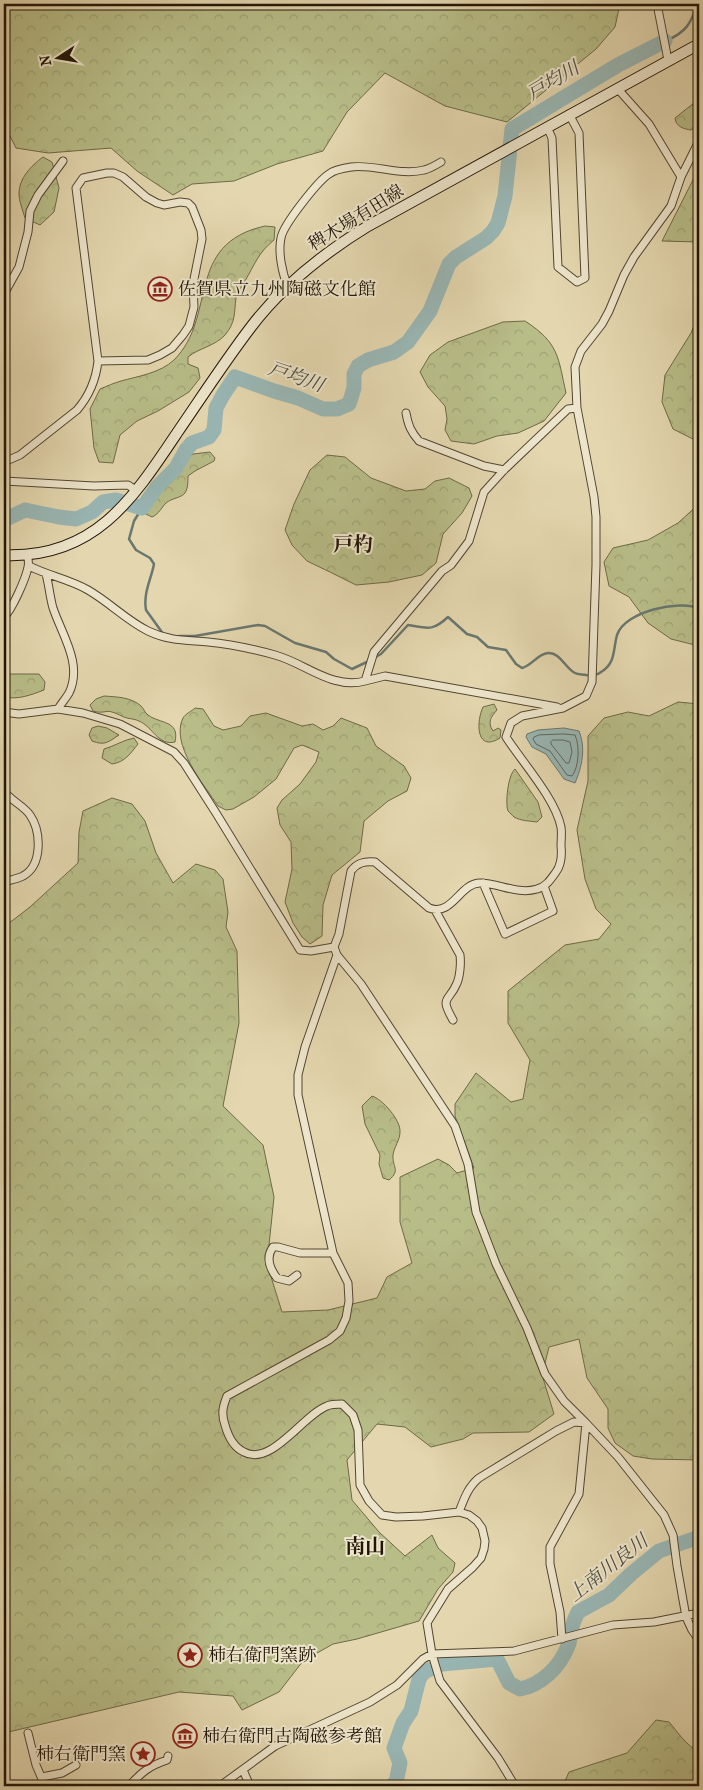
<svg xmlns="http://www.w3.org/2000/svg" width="703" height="1790" viewBox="0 0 703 1790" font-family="'IM FELL French Canon','Noto Serif JP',serif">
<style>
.forest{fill:url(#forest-crowns);stroke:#6d6a48}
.water{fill:#99b7b5;stroke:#69776f}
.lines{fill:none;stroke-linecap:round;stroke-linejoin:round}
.shore{stroke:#5e665e;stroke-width:1}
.stream{stroke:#69776f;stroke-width:2.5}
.river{stroke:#99b7b5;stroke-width:15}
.street-casing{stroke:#524631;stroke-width:9}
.secondary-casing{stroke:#221607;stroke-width:12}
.street{stroke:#ede5cb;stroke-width:7}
.secondary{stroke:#ede5cb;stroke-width:10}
.labels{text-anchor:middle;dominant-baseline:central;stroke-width:4;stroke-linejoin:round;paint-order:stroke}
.street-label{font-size:18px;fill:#221607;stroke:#ede5cb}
.poi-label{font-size:18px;fill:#221607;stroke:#ede5cb;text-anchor:start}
.water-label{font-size:19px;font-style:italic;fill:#4c4e44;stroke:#ede5cb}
.quarter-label{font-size:20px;font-weight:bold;fill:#221607;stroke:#ede5cb}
</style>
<defs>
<pattern id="forest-crowns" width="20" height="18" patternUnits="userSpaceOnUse" patternTransform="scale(1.25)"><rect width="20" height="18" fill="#b8bd88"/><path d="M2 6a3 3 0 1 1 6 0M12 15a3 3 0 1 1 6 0" fill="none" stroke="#9ea274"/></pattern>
</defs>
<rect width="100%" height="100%" fill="#e4d7af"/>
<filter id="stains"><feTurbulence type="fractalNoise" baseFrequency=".004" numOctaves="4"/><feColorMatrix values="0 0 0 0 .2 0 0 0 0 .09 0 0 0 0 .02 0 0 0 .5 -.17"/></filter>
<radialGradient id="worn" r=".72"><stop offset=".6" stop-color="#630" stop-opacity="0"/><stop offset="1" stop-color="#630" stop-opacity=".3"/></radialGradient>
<!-- forest -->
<path class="forest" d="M10,4h610l-5,23 -19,22 -89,73 -62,-16 -60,-33 -38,39 -24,39 -46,13 -43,17 -42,3 -19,11 -36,-24 -26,-23 -63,5 -32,-5 -12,-24v-95z
M699,99v25l-8,6c-7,-1 -15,-3 -16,-12z
M43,157l9,5 7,26 -5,24 -14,13 -15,-7c-2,-7 -6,-17 -6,-24 0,-16 12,-28 24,-37z
M699,165v77l-37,-1 35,-69z
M265,226l10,1 -1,13c-16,13 -19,24 -29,41 -2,6 -8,11 -9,17 -2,15 0,24 -11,37 -10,11 -26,13 -37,22v7l10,4 2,10 -11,14 -31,19 -21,10 -17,14 -7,28 -14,-1 -5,-14 -4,-39 10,-20c7,-3 14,-6 21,-8 18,-5 39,-8 53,-21 44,-44 10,-116 91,-134z
M699,313v129l-26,-13 -11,-27 3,-27 26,-42z
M525,321c34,22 33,36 41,72l-22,28 -26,12 -21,3 -23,8 -23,-3 -6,-11 2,-11 -2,-13 -17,-19 -8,-15 10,-17 18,-13 55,-20z
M210,452l5,6 -1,3 -19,10 -7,5c0,6 0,12 -3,17 -4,5 -13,5 -19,10 -5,5 -7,11 -14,14l-6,-3 -1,-6 4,-6 32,-33 5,-10 7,-5z
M327,455l18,2 26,21 35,13 19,-2 10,-8 14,-3 20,10 3,8 -10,17 -19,21 -7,29 -14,12 -33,7 -33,3 -24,-12 -25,-12 -15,-16 -7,-15 9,-26 16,-34z
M699,504v142l-28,-7 -23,-16 -19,-26 -20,-11 -5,-24 9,-14 35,-8 30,-17z
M4,674h35l6,8 -1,8c-13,5 -26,10 -40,7z
M104,696c13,1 27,1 37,10 3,3 4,7 7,9 12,9 32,5 27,27 -17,4 -22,-15 -36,-21 -4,-2 -8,-2 -12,-3 -5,-1 -10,-5 -15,-6 -6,-2 -9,2 -19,-1l-3,-6 6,-6z
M678,702l21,2v756l-47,-1 -19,-3 -18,-13 -7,-15v-19l-21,-31 -8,-39 -30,8 -7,28 12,39 -25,18 -56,1 -10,6 -32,8 -26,-20 -28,-3 -30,36 5,40 27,32 26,24 27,-21 6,13 17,15 -2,9 -15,17 -19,32 -62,18 -24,5 -30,17 -24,31 -37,18 -9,-14 -54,-4 -175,41v-806l26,-20 48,-44 1,-31 4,-21 29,-13 20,6 13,17 11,32 17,30 23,-19 19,6 8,9 5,33 -2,15 11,24 2,72 -16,83 40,39 11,52 -7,67 15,48 46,-2 49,-12 10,-21 25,-14 -12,-41v-45l38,-18 11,6 8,8 17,-5 -19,-52v-12l21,-31 35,29 12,-3 7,-39 -22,-37v-32l57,-46 34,-6 12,-15 -15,-15 -11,-30 -8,-49 11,-49v-45l16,-18 24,-6 21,4z
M494,704l3,6c-6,7 -10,12 -4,21l5,-3 3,2 -1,8c-24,15 -24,-16 -17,-31z
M195,708l8,1 11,17 9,4 18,-4 9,-10 16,-3 36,13 11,-2 10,6 10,-4 8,-8 26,10 9,18 28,20 7,12 -4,13 -19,10 -24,20 -4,31 -28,23 -9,30 -1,31 -12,8 -8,-7 -9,-14 -8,-21 7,-33 -1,-27 -11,-17 -3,-17 5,-8 18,-16 16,-22 3,-10 -17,-7 -8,3 -18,31 -22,18 -21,12 -7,1 -8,-4c-14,-21 -48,-62 -35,-88 2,-4 9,-7 12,-10z
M98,726l9,2 12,7c-11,7 -14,11 -27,6l-3,-6 3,-7z
M134,738l4,6c-8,10 -13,18 -26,20l-10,-6 2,-9c11,-3 19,-9 30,-11z
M515,769l23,33 4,15 -5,5c-7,-1 -16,-1 -23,-5 -1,-1 -5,-5 -6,-6 -3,-8 0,-36 7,-42z
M372,1096c10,3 29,24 28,36 0,8 -6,15 -7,23 -1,12 8,15 -4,25l-6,-2 -4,-14 1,-9 -15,-31 -3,-18z
M656,1720l13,2c8,9 18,25 30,29v35h-136l6,-14 58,-19z"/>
<!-- water -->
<path class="water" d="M564,728l15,3c7,17 3,36 -4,52l-11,-4 -18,-25 -14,-7 -6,-10 1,-3 11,-4z"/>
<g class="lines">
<!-- shore -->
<path class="shore" d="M564,734l11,1c5,11 4,32 -3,41l-5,-1 -17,-24 -14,-7 -3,-5 1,-2 5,-2z
M553,740h10l7,2 2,10 -3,11h-3l-15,-19v-2z"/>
<!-- stream -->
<path class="stream" d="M666,41c20,-9 25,-17 31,-37
M142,508l-8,13 -5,18 7,11 14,8 4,6c-3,16 -11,29 -8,46l18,25
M179,636h16l63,-11 7,1 30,17 31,9 8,7 18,10 17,-8
M374,658l7,-4 27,-29c19,3 24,7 40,-8l19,17 10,3 11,10 18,3 10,14 6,4c11,-3 15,-14 26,-15 12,-1 17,15 27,20 3,2 8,1 11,2 5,1 11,0 15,-3 15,-9 12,-23 16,-37 8,-24 62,-35 82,-27"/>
<!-- river -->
<path class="river" d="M4,520l21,-10 34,7 17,2 16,-7 11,-10 13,-2 26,8 15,-21 19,-19 10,-18 6,-7 17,-6 5,-7 2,-22 7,-13 12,-18 39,14 24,7 25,11h14l12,-5 5,-16v-14l4,-8 10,-6 26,-8 14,-10 22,-31 19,-47 7,-7 30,-19 7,-7 5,-8 7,-27 7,-67 106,-64 47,-24
M391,1786l5,-4 4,-19 -6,-15 9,-25 8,-12 8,-32 5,-7 18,-8 55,-5 12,24 11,6c21,-4 40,-22 48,-43 2,-4 2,-10 3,-15 1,-6 4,-13 7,-19l31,-17 22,-21 28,-23 40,-14"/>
<!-- street casing -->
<g class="street-casing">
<path id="street" d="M657,4l11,56
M617,88l32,36 32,53
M547,127l5,11 6,129 19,15 8,-4 -6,-145 -10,-19
M107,173h7l9,4 23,20 11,6 7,2 16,-3 8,1 4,4 9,23 1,9 -9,45 1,23 -5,19 -6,9 -11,13 -12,7 -12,5 -50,1 -22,-173 7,-10z
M288,287c-6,-14 -10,-35 -7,-49 2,-13 37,-57 48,-64 5,-4 15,-6 22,-7 24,-3 49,9 73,3 5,-1 12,-5 17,-8
M4,294l15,-27 9,-35 2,-21 8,-16 25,-34
M406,413c2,12 5,19 13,28l65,25 20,4
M4,462l16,-7 57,-45c12,-14 19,-30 21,-49
M4,481l90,5 34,-1 9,6
M29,566c20,10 40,13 59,24 21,12 38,30 60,41 21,10 37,9 60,11 22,2 45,7 67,13 30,8 57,35 90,26l9,-29 68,-81 9,-6 18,-24 15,-49 20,-22 64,-61 9,-1
M46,574c3,11 4,24 7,34 9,27 30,56 16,85 -3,5 -8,11 -11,16
M4,617c8,-7 22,-39 24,-50 1,-4 0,-9 -1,-12
M365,681l20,-5 172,31
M4,712l15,2 39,-5 25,4 37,11 54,28 10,11 32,50 84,137 11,1 23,-4
M4,791c7,10 19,14 26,24 11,16 13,50 -7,61 -6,3 -13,4 -19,6
M483,883l22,51 48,-23 -9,-25
M435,910l25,45c1,8 0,21 -3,28 -8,20 -18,12 -4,37
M337,955l-32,92 -7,28v20l35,158 15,30 1,18 -3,17 -6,13 -11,9 -102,56c-4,10 -6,18 -2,29 3,11 8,22 19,27 27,15 59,-37 83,-46 4,-2 10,-2 15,-2l11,11 5,15 2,55 9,16 13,14 14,2 27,-1 36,-4 10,3 8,6 5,7 3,13 -1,8 -3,9 -8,9 -25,22 -21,34 5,31 8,27 58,77 17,28
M297,1275l-8,6 -12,-3c-7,-9 -12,-20 -4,-31h5l22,6h33
M459,1512c5,-13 9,-25 20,-34l77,-47 18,-9 12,1 32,34 46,58 9,20 4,31 9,51 6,13 7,10
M562,1639l-2,-27 -10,-48v-17l29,-53 7,-71 -22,-22 -19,-27 -18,-46 -31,-64 -20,-52 -8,-48 -13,-38 -94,-142 -24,-29 -3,-8 5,-13 12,-63c6,-8 13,-10 24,-9l54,46c23,9 31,-25 51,-25 19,0 37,12 57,6 9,-2 14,-10 19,-17 5,-7 6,-17 5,-26 0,-6 1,-13 0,-19 -6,-29 -39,-65 -55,-90l5,-14 11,-7 41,-8 23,-12 6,-14 4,-117v-48l-2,-20 -17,-89 -2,-41 6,-16 21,-27 7,-13 15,-36 10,-18 37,-51 10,-29 18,-36
M28,1733l8,32 9,21
M243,1770l7,16
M42,1777l20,-4 14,-8
M129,1786c13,-14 20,-20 38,-26l1,-4
M220,1786l55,-40 95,-44 27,-17 26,-26 9,-5 82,-3 99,-26 41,-3 45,-9"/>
</g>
<!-- secondary casing -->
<g class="secondary-casing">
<path id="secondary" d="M4,555c90,4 129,-56 173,-122 24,-35 48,-72 74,-106 31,-41 73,-74 117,-101l331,-182"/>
</g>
<!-- street -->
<use href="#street" class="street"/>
<!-- secondary -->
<use href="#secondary" class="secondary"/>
</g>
<!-- icons -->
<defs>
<g id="museum-ring" transform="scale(1.25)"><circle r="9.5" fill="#ede5cb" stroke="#8f2418" stroke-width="1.5"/><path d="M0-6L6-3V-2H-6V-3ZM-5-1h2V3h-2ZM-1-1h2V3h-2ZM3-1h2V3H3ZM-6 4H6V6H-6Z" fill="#8f2418"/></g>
<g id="sight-ring" transform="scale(1.25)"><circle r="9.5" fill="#ede5cb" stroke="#8f2418" stroke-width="1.5"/><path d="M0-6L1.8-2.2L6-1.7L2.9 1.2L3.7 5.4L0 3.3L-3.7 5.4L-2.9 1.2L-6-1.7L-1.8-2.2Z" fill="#8f2418"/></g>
</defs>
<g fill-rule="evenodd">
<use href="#museum-ring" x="160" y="289"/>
<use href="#sight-ring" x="190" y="1655"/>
<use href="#museum-ring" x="185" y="1736"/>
<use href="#sight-ring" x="143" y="1754"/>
</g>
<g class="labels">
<!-- street labels -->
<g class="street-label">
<text transform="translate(356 218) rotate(-32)">稗木場有田線</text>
</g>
<!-- poi labels -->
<g class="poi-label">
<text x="178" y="289">佐賀県立九州陶磁文化館</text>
<text x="208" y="1655">柿右衛門窯跡</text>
<text x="202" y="1736">柿右衛門古陶磁参考館</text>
<text x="126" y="1754" text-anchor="end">柿右衛門窯</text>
</g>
<!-- water labels -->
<g class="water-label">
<text transform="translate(553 81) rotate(-31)">戸均川</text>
<text transform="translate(296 377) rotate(19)">戸均川</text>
<text transform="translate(608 1568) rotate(-38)">上南川良川</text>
</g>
<!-- quarter labels -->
<g class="quarter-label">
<text x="353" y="544">戸杓</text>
<text x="365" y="1546">南山</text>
</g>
</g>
<!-- margin -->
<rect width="703" height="1790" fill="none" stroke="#e4d7af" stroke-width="20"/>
<rect x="5" y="5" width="693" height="1780" fill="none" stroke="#221607" stroke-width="2.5"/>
<rect x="10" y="10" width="683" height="1770" fill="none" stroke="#221607"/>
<!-- north arrow -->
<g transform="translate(58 58) rotate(258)" stroke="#ede5cb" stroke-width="4" paint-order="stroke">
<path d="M0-4L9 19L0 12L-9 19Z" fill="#221607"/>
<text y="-8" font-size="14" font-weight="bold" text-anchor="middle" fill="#221607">N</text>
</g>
<rect width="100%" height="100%" filter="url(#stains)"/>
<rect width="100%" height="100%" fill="url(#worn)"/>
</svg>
